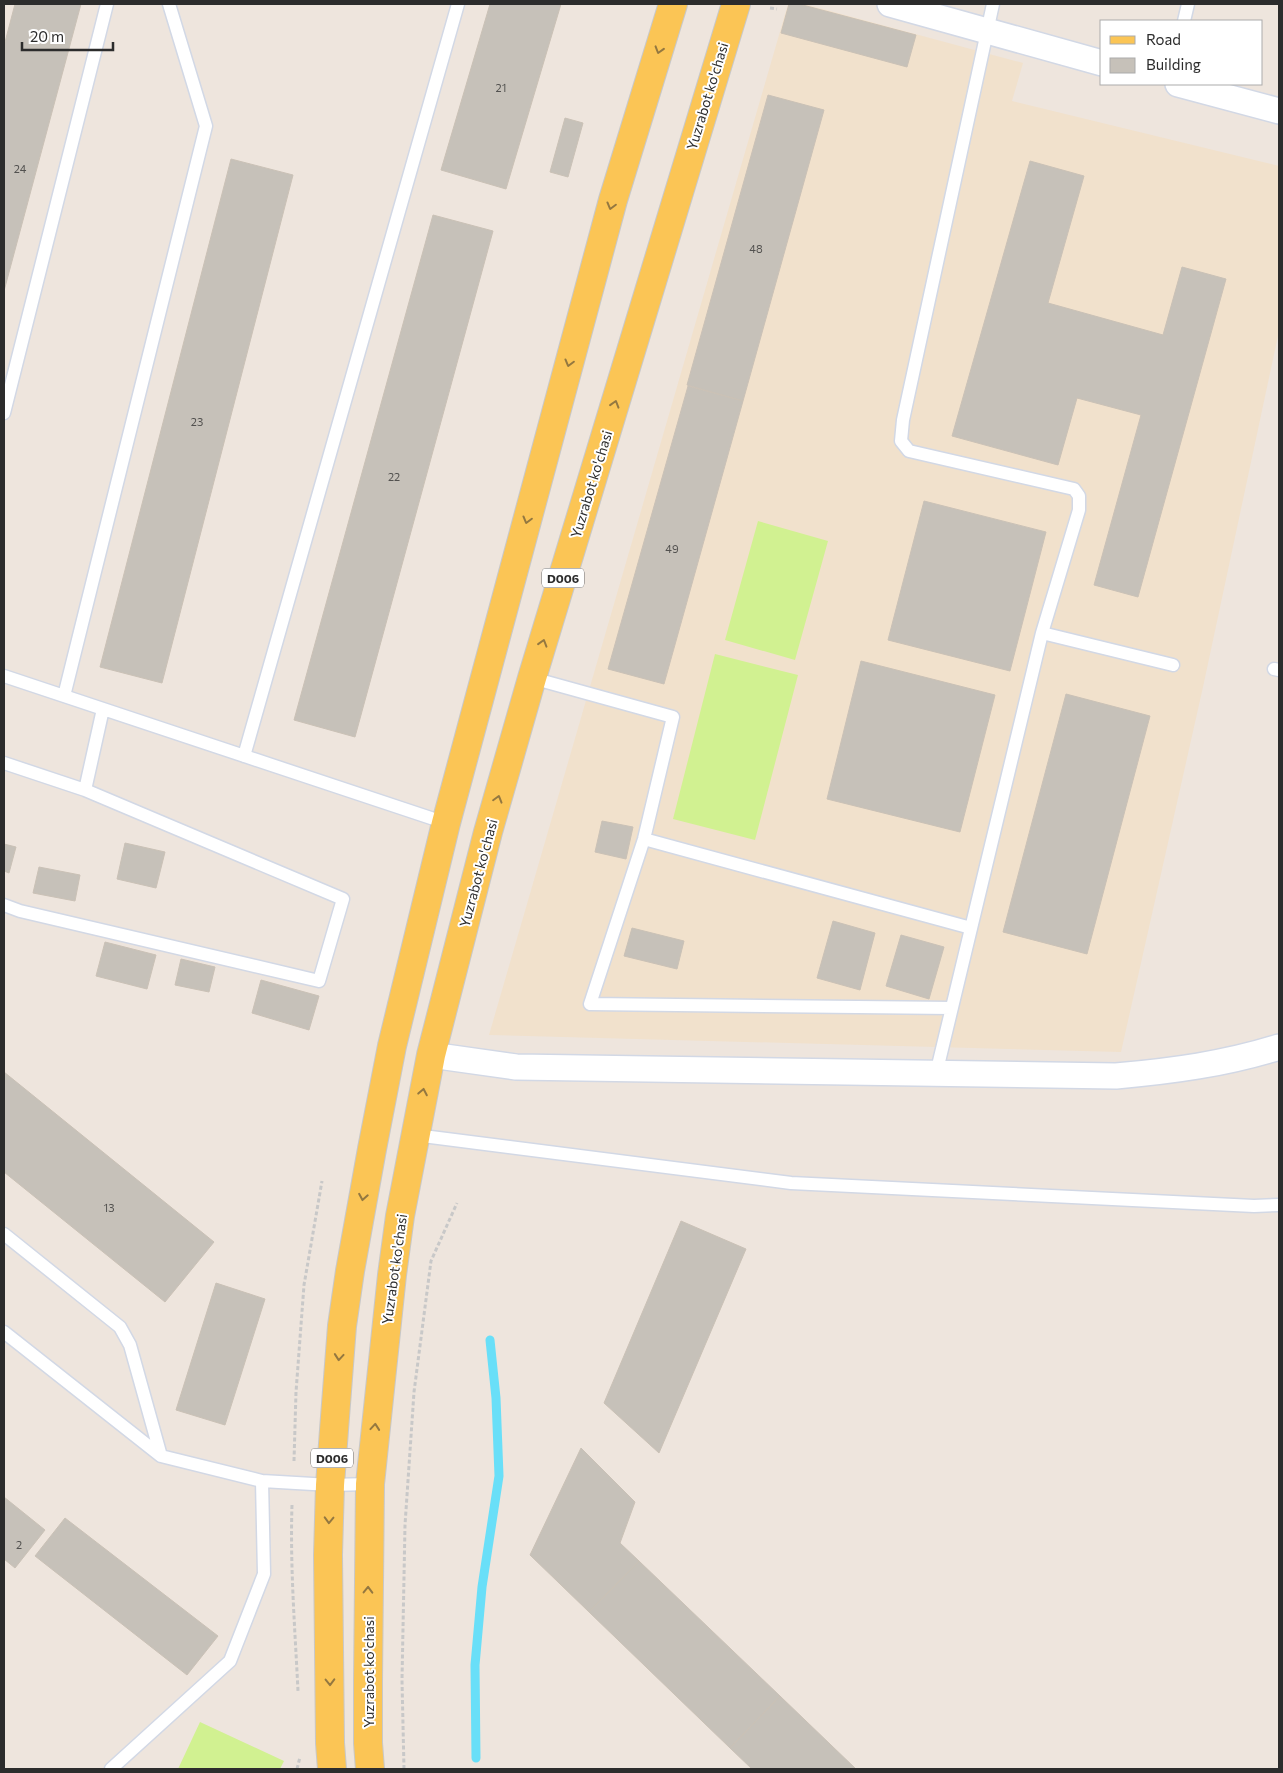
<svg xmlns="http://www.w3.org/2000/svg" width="1283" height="1773" viewBox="0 0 1283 1773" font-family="Commissioner,sans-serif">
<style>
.education{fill:#f1e1cc}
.pitch{fill:#d1f191}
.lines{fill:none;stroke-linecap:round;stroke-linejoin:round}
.stream{stroke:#69dff8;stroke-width:9}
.building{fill:#c6c1b9;stroke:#cac1b6}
.lane-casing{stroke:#d2d8e5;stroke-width:15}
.street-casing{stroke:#d2d8e5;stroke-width:28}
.primary-casing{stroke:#c8c8c8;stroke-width:30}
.path{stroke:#c8c8c8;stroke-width:3;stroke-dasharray:4 2.5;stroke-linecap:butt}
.lane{stroke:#fff;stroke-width:12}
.street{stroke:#fff;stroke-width:25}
.primary{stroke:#fbc555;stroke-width:28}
.oneway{stroke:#947840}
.labels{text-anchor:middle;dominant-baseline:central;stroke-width:4;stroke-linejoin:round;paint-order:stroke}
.number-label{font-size:11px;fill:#52514f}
.shield{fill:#fff;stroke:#6b6b6b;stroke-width:1}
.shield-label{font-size:12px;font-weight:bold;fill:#2c2c2c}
.street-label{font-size:14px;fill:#2c2c2c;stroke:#fff}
</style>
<rect width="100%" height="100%" fill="#eee5dd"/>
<!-- education -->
<path class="education" d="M788,4h16l219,59 -11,38 267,65v165l-76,356 -82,365 -632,-17z"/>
<!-- pitch -->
<path class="pitch" d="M758,521l70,20 -33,119 -70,-20z
M715,654l83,21 -43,165 -82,-21z
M200,1722l84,39 -4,8h-102z"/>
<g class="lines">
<!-- stream -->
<path class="stream" d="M476,1758l-1,-93 7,-78 17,-111 -3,-78 -6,-58"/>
</g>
<!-- building -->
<path class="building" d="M15,4h66l-77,287v-245z
M490,4h71l-55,185 -65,-19z
M789,4h10l117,31 -9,32 -126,-34z
M768,95l56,15 -81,291 -56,-16z
M565,118l18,5 -15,54 -18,-5z
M231,159l62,16 -131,508 -62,-16z
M1030,161l54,15 -36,127 115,32 19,-68 44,12 -88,318 -44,-12 47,-170 -64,-17 -19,67 -106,-29z
M433,215l60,16 -138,506 -61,-17z
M688,386l55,15 -79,283 -56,-15z
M924,501l122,31 -36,139 -122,-31z
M861,661l134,34 -35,137 -133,-33z
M1066,694l84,22 -63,238 -84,-22z
M602,821l31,6 -7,32 -31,-7z
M125,843l40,9 -9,36 -39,-9z
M4,844l12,3 -7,26 -5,-2z
M39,867l41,8 -5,26 -42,-8z
M833,921l42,12 -15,57 -43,-12z
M632,928l52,13 -7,28 -53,-13z
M901,935l43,12 -15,52 -43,-13z
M105,942l51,13 -9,34 -51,-13z
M181,959l34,8 -6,25 -34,-7z
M261,980l58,16 -10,34 -57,-17z
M4,1072l210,170 -49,60 -161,-130z
M681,1221l65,28 -87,204 -55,-50z
M216,1283l49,16 -40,126 -49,-15z
M581,1448l54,54 -15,41 19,18 -50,51 -59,-57z
M4,1497l41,33 -30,38 -11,-9z
M65,1518l153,118 -31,39 -152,-119z
M639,1561l141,135 -50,52 -141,-136z
M780,1696l76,73h-104l-22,-21z"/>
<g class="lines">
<!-- lane casing -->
<g class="lane-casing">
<path id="lane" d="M1184,21l4,-17
M4,413l103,-409
M1042,633l131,32
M1274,669l5,1
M4,676l442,147
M532,678l141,39 -29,122 -54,165 362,4
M64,696l142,-570 -37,-122
M244,756l214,-752
M4,763l81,27 258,109 -24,82 -299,-70 -16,-6
M85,790l18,-81
M644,839l327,89
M936,1074l106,-441 37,-123v-14l-5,-7 -165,-38 -8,-10 2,-21 90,-416
M415,1135l376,48 463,23 25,-1
M4,1234l116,93 10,18 31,111
M4,1332l157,124 101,25 68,4 40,-1
M111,1769l119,-108 34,-87 -2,-93"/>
</g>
<!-- street casing -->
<g class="street-casing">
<path id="street" d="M890,4l212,59
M1178,84l101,27
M431,1055l85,12 600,9c56,-5 109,-12 163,-29"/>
</g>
<!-- primary casing -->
<g class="primary-casing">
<path id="primary" d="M332,1769l-2,-26 -2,-188 2,-70 4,-55 8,-104 8,-55 22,-122 20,-103 54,-223 167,-623 60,-196
M370,1769l-2,-26v-62l2,-197 22,-209 8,-59 31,-161 57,-223 44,-154 204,-674"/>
</g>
<!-- path -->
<path class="path" d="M770,8l7,1
M294,1461l2,-69 8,-107 18,-104
M292,1505c-2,62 3,124 6,186
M297,1769l3,-12
M404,1769l-2,-89 3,-155 9,-133 17,-131 26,-58"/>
<!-- lane -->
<use href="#lane" class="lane"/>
<!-- street -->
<use href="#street" class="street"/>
<!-- primary -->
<use href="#primary" class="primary"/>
</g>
<!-- one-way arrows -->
<defs><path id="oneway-chevron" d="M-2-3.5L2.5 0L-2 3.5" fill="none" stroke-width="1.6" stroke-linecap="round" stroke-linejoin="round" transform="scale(1.25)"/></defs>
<g class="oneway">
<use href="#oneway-chevron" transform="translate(659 50) rotate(107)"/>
<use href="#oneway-chevron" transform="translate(611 206) rotate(105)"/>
<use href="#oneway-chevron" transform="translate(569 363) rotate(105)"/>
<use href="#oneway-chevron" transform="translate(615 404) rotate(-73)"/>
<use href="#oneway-chevron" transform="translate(527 520) rotate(105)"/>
<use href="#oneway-chevron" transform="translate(543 643) rotate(-73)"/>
<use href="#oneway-chevron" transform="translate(498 799) rotate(-74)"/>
<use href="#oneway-chevron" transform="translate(423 1092) rotate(-79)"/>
<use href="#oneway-chevron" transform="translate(363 1197) rotate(100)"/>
<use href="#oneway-chevron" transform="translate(339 1357) rotate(95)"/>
<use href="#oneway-chevron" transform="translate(375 1427) rotate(-85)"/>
<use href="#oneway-chevron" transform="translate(329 1520) rotate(92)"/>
<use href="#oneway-chevron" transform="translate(368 1590) rotate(-89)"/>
<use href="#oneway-chevron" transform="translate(330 1682) rotate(89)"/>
</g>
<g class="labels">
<!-- number labels -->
<g class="number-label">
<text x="501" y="87">21</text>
<text x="20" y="168">24</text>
<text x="756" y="248">48</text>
<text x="197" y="421">23</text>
<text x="394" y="476">22</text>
<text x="672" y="548">49</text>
<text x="109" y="1207">13</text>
<text x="19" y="1544">2</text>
</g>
<!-- shield labels -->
<g class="shield">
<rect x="542" y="568.5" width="42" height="19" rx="4"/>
<rect x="311" y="1448.5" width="42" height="19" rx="4"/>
</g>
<g class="shield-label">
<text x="563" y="578">D006</text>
<text x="332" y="1458">D006</text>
</g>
<!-- street labels -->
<g class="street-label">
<text transform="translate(707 96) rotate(-73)">Yuzrabot ko'chasi</text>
<text transform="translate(591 484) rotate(-73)">Yuzrabot ko'chasi</text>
<text transform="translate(478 873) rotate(-75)">Yuzrabot ko'chasi</text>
<text transform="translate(394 1269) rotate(-82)">Yuzrabot ko'chasi</text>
<text transform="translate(368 1672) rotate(-90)">Yuzrabot ko'chasi</text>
</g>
</g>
<!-- border -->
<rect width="1283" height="1773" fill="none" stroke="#2c2c2c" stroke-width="10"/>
<!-- legend -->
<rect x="1100" y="20" width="162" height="65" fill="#ffffff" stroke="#ababab"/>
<rect x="1110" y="36" width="25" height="8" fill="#fbc555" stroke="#ababab"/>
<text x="1146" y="45" font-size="15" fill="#2c2c2c">Road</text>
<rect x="1110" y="58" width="25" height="15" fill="#c6c1b9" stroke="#ababab"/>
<text x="1146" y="70" font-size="15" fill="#2c2c2c">Building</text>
<!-- scale -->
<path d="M22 42v8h91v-8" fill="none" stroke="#2c2c2c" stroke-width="2.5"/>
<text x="30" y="42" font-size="15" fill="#2c2c2c" stroke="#ffffff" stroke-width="4" paint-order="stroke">20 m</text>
</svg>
